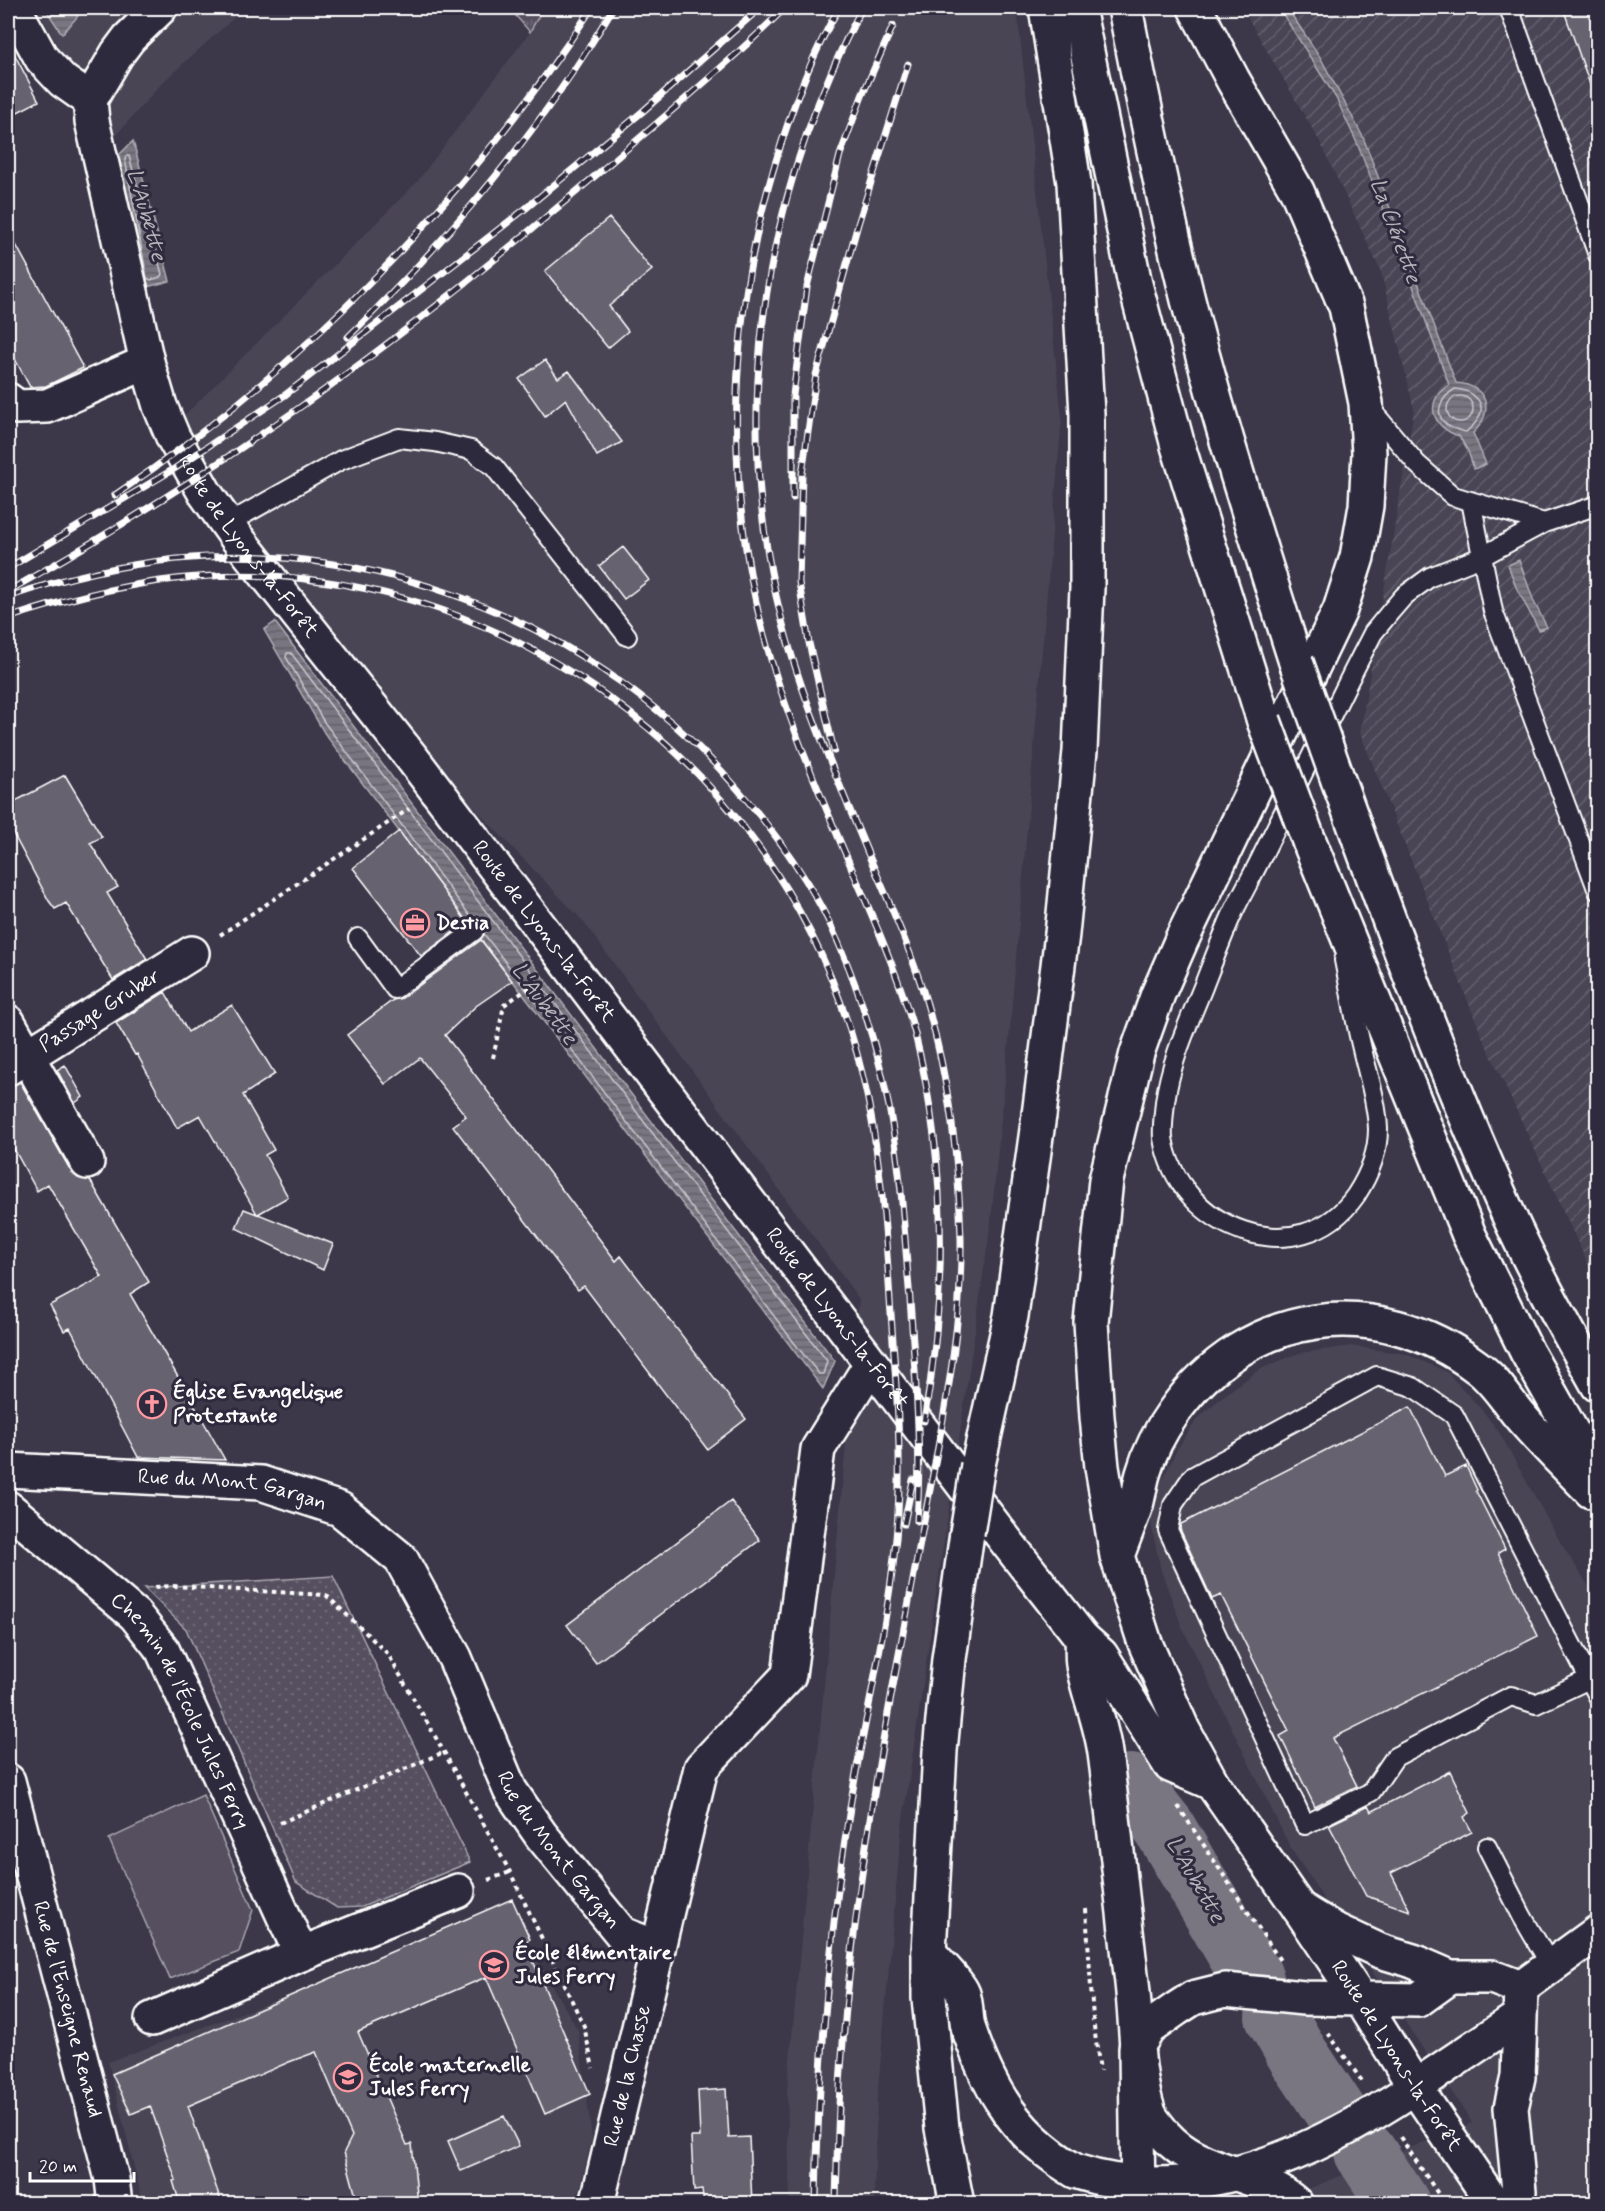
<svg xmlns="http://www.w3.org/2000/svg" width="1605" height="2211" viewBox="0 0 1605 2211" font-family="Mynerve,sans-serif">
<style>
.built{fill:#494455}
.industrial{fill:url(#industrial-furrows)}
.grass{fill:url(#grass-tufts);stroke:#aaa8b0;stroke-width:1.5}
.park{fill:url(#park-dots);stroke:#aaa8b0;stroke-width:1.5}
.pitch{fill:#555060;stroke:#aaa8b0;stroke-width:1.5}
.water{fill:url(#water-rules);stroke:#afadb4;stroke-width:1.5}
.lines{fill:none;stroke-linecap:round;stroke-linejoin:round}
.shore{stroke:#c9c8cd;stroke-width:1.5}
.river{stroke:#797682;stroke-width:62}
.building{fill:#666270;stroke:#fff;stroke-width:1.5}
.lane-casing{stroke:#fff;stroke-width:22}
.street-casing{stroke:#fff;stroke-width:38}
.secondary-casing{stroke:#fff;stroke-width:38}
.primary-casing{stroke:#fff;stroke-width:38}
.highway-casing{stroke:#fff;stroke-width:38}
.path{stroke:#fff;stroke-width:4;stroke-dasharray:4.5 4.5;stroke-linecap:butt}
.lane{stroke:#2f2a3d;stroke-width:18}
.street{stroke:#2f2a3d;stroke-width:33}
.secondary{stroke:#2f2a3d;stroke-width:33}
.primary{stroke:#2f2a3d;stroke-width:33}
.highway{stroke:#2f2a3d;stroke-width:33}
.rail-casing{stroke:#fff;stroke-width:7}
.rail{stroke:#2f2a3d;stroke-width:4.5;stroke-dasharray:14;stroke-linecap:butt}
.primary-bridge-casing{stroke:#fff;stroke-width:38;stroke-linecap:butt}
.highway-bridge-casing{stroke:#fff;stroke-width:38;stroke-linecap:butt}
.primary-bridge{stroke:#2f2a3d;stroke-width:33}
.highway-bridge{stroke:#2f2a3d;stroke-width:33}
.labels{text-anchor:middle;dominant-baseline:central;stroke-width:6;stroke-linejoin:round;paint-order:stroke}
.street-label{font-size:21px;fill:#fff;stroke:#2f2a3d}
.poi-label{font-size:21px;font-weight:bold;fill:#fff;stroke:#2f2a3d;text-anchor:start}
.water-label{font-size:22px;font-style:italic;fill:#b5b4ba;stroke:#2f2a3d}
</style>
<defs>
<pattern id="industrial-furrows" width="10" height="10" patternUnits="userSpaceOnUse" patternTransform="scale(1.5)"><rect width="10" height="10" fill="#494455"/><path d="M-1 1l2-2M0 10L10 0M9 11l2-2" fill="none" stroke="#64606e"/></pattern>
<pattern id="grass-tufts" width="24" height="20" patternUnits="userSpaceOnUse" patternTransform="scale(1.5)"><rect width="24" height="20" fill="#555060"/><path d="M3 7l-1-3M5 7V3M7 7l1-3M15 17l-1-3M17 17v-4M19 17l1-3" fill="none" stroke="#6e6a78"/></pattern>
<pattern id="park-dots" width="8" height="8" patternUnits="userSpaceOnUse" patternTransform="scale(1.5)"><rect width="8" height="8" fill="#555060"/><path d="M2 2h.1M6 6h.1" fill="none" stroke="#6e6a78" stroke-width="1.8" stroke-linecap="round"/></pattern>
<pattern id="water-rules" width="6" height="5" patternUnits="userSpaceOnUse" patternTransform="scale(1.5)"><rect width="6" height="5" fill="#797682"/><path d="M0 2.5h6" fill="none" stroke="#626167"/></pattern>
</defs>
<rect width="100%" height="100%" fill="#3c3749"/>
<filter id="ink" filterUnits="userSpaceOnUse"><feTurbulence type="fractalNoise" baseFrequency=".0167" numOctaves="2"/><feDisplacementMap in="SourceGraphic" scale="12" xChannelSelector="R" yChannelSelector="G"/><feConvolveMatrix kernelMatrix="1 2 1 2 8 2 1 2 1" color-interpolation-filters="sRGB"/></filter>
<g filter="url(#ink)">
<!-- built -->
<path class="built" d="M37,8h208l-81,73 -54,61z
M543,8h474l45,409 -52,612 -19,193 -90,612 -24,267 -3,102h-84l-3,-111 72,-793 -277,-379 -372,-387 -46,-97 252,-253 114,-151z
M1351,1346l55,8 41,18 36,39 16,21 63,113 35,54v604h-324l199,-80 -181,-274 -109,-222 -21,-56 -10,-47 8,-37 18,-38 20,-30 26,-23 37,-27 39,-16z
M510,1906l39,75 29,49 14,108 -16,65h-433l-35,-141 204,-75z"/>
<!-- industrial -->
<path class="industrial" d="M1242,8h355v1276l-116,-250 -121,-301 54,-323 -33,-138 -61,-130z"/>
<!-- grass -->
<path class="grass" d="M509,8h34l-13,24z"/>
<!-- park -->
<path class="park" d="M333,1576l137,286 -108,45 -25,1 -41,-26 -110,-253 -42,-41z"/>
<!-- pitch -->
<path class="pitch" d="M203,1795l50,115 -14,42 -69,27 -61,-140z"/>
<!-- water -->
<path class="water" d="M45,8h28l5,8 -16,18z
M1279,8h8l33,49 43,80 93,246c31,2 40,28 17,50l13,31 -12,5 -6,-18 -9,-15c-27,-8 -36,-35 -10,-51l-36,-99 -56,-143 -21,-45z
M133,141l37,140 -27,7 -25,-132z
M1519,560l15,42 13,25 -8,3 -23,-43 -8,-22z
M275,622l390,517 170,222 -12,28 -498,-655 -61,-104z"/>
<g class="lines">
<!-- shore -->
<path class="shore" d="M129,156l33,118 -2,3 -9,3 -4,-2 -22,-119 1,-3z
M1455,389c17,1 35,14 21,33 -3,4 -7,7 -10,10 -6,-2 -14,-3 -19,-7 -15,-12 -5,-28 8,-36z
M1447 409a13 13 0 1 1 26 0a13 13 0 1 1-26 0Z
M474,921l-150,-199 -38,-65 1,-4h4l49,65 320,425 167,218 -4,13h-4l-23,-29 -312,-411"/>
<!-- river -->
<path class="river" d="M1131,1785l33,42 89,152
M1276,2017l22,38 39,59
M1365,2152l34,52"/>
</g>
<!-- building -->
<path class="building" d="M1563,8h35v85h-5z
M8,42l31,59 -31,16z
M609,218l43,52 -43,36 19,25 -20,17 -63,-77z
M8,230l75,138 -37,18 -16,1 -22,-41z
M545,360l13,18 11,-7 53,71 -25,14 -31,-57 -21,17 -26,-37z
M623,547l26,33 -25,19 -25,-33z
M65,775l37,62 -12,6 28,44 -11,6 40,66 -34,21 -47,-77 -11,6 -6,-8 -41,-77v-19z
M399,831l68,91 -46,34 -68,-88z
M481,940l31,41 -36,25 -31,29 171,226 5,-5 125,163 -39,30 -123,-163 -6,4 -125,-164 13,-10 -46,-58 -35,26 -38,-49 46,-35 9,-2z
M165,992l23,40 44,-27 43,69 -32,21 31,55 -9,5 23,42 -30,17 75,30 -10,26 -87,-42 8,-19 13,5 -57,-99 -23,13 -40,-74 -2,1 -19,-32z
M65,1065l18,32 -8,6 -18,-33z
M20,1082l51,89 7,7 12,2 59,102 -19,12 70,121 -2,1 3,1 24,43 -87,-3 -68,-129 -6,3 -14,-26 52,-28 -54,-93 -11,7 -29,-53v-51z
M1410,1407l35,69 21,-10 11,24 -1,1 29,58 -7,4 40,83 -205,102 24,48 -42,21 -35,-71 9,-5 -68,-136 -9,4 -32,-70 1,-5z
M731,1501l29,39 -164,123 -29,-38z
M1450,1771l20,42 -6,4 8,15 -81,41 19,38 -44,-15 -37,-71 39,-19 3,6z
M512,1899l18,40 -5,3 65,152 -45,20 -59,-137 -128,55 49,113 5,-1 6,60h-60l-14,-52 8,-16 -36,-84 -27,10 -101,44 34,98h-42l-7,-23 3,-1 -26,-74 -19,8 -19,-40z
M726,2089l3,49 20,-1 3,67h-48l-2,-14 -8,1 -3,-54h9l-2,-46z
M504,2116l15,30 -58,25 -13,-30z"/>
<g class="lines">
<!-- lane casing -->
<g class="lane-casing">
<path id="lane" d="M1509,8l89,247
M1369,407l48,57 36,32 91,27
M1471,501l22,110 105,280
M227,524l114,-64 58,-22 36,4 36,8 23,17 133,169
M358,938l37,51 79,-58
M1344,960c6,30 11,60 18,89 6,26 15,53 16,80 0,23 -9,46 -22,66 -57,82 -179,33 -193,-57 -1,-11 1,-25 2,-36 5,-39 23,-78 38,-115 9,-23 18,-47 28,-70 10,-22 22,-42 32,-63 30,-61 60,-121 90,-182l20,-39 18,-22 13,-15 26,-19 51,-20 63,-34 54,-18
M1589,1679l-53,25 -25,-8 -116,61 -24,35 -66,33 -137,-295 5,-25 19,-28 185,-101 36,11 41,28 144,281
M1487,1847l35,69 29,50"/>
</g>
<!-- street casing -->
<g class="street-casing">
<g id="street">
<path d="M14,8l28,51 21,22 27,19"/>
<path d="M8,400l9,7 30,-1 100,-44"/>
<path d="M8,1022l79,140"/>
<path id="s1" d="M8,1068l184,-115"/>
<path id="s2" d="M8,1470l253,13 79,26 61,50 54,99 55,132 31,45 81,99 36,14 43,-180 88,-93 29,-226 53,-85"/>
<path id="s3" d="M8,1508l127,107 27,34 139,305 157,-63"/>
<path id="s4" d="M8,1781l104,398 3,25"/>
<path d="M152,2019l149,-65"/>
<path id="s5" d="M597,2204l61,-256"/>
</g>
</g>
<!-- secondary casing -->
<g class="secondary-casing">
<g id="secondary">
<path id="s6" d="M160,8l-31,30 -12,16 -27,46 2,21 55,241 13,44 13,31 32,56 32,45 175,220 594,783 76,97 19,17 69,110 42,18"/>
<path d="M1082,1638c1,10 -1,22 2,32 6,28 17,54 21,83 10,76 18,153 27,230 5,43 3,88 17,130 3,7 11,16 16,22 35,40 94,35 131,69"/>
<path d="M1299,1908l38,23 43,20 33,10 37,16h42l29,11"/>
<path d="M1360,1999l58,1 32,-23"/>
<path d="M1415,2087l104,-70"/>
<path d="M1517,2204l2,-13 -8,-83 7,-31 3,-89 77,-56"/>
</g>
</g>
<!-- primary casing -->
<g class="primary-casing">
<g id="primary">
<path d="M978,1465l33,-149 28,-201"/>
<path id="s7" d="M1299,1908l61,91 55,88 79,117"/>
<path d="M929,1952c8,10 30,31 34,42 4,11 2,25 6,36 8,23 19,50 32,70 19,31 44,53 74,71 119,40 243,-19 340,-84"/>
<path d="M957,2204l-15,-76 -13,-130v-46l11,-201 9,-92 18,-126"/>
<path d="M1138,2204l-2,-156 13,-20 27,-19 17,-11 32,-8 79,8 56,1"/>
</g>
</g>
<!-- highway casing -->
<g class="highway-casing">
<path id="highway" d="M1078,8l57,276 43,162 86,275
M1125,8c19,98 39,195 63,292 31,122 70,242 108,362
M1195,8l38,72 64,111 49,116 20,96 3,50 -3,53 -9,51 -17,53 -158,329 -24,55 -21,59 -31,127 -15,142 6,95 5,50 15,89 28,87 38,87 29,53 87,125
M1338,780c52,144 105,288 167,427 27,61 60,120 93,178
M1309,841l160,394 58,117 71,126
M1039,1115l23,-181 18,-183 7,-163v-174l-13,-231 -28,-175
M1117,1556c6,-17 13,-34 19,-51 3,-10 4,-21 7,-31 6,-21 17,-43 30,-61 74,-105 203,-122 304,-46 17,12 29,32 42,48 22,26 48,51 72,76"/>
</g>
<!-- path -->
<path class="path" d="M220,935l189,-126
M493,1058l11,-53 35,-24
M155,1587l18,-1 153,9 62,59 56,98 66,120 74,154 9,42
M1178,1806l103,156
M280,1823l164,-71
M488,1880l22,-8
M1086,1909l7,110 7,52
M1328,2033l34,48
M1400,2137l45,67"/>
<!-- lane -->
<use href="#lane" class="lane"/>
<!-- street -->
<use href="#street" class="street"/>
<!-- secondary -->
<use href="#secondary" class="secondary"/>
<!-- primary -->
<use href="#primary" class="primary"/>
<!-- highway -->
<use href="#highway" class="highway"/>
<!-- rail casing -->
<g class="rail-casing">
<path id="rail" d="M839,8c-28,48 -48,102 -64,156 -51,169 -53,352 4,521 22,67 51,133 79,198 21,49 43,99 57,151 32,127 32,259 9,387
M348,337c101,-98 193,-207 265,-329
M115,495c189,-127 352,-297 477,-487
M793,498v-103l14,-108 33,-132 22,-59 31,-70
M8,568l166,-99 111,-74 240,-186 117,-97 118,-104
M10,590c108,-61 216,-129 317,-202 95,-68 187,-143 275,-218 62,-53 125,-105 183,-162
M8,597c55,-19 111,-32 169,-38 209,-20 422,70 558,227 41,47 80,101 104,158 27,63 46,130 56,198 8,52 10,105 15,157 5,74 12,147 7,222
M8,618c49,-16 100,-30 152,-37 137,-20 280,13 399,84 161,95 272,251 309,435 13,65 18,134 22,200 5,71 12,143 8,213 -6,97 -31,193 -47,288 -22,133 -33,268 -35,403
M834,751l-25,-108 -10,-61 3,-108 14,-99 42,-151 50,-160
M904,1524l9,-44
M836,2204c1,-49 2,-99 6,-148 9,-124 28,-247 51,-370 14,-74 28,-148 42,-223 14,-74 27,-148 26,-224 -2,-80 -12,-159 -34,-235 -15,-51 -37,-100 -58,-148 -23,-56 -47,-111 -67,-169 -79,-227 -51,-468 60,-679"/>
</g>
<!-- rail -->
<use href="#rail" class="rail"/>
<!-- primary-bridge casing -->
<g class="primary-bridge-casing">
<path id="primary-bridge" d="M967,1533l11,-68"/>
</g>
<!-- highway-bridge casing -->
<g class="highway-bridge-casing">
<path id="highway-bridge" d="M1296,662l42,118
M1264,721l45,120"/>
</g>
<!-- primary-bridge -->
<use href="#primary-bridge" class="primary-bridge"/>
<!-- highway-bridge -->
<use href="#highway-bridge" class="highway-bridge"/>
</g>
</g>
<!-- icons -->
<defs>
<g id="office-ring" transform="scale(1.5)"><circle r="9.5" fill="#2f2a3d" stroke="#ff9aa2" stroke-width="1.5"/><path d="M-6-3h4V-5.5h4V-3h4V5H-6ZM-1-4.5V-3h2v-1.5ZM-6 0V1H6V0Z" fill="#ff9aa2"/></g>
<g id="church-ring" transform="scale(1.5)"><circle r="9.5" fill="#2f2a3d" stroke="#ff9aa2" stroke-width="1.5"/><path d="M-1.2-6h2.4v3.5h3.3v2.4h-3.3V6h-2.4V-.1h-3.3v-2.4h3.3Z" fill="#ff9aa2"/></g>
<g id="school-ring" transform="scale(1.5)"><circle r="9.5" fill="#2f2a3d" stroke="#ff9aa2" stroke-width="1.5"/><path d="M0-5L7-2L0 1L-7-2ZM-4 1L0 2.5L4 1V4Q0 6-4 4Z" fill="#ff9aa2"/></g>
</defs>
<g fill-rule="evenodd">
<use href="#office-ring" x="415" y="923"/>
<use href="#church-ring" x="152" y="1404"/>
<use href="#school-ring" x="494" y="1965"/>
<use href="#school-ring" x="348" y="2077"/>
</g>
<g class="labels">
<!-- street labels -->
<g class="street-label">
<text stroke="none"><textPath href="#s6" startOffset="597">Route de Lyons-la-Forêt</textPath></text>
<text stroke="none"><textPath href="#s6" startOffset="1083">Route de Lyons-la-Forêt</textPath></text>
<text stroke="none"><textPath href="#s1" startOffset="108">Passage Gruber</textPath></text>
<text stroke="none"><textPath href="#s6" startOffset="1569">Route de Lyons-la-Forêt</textPath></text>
<text stroke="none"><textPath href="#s2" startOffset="226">Rue du Mont Gargan</textPath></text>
<text stroke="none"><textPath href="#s3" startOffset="272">Chemin de l'École Jules Ferry</textPath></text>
<text stroke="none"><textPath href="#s2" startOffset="748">Rue du Mont Gargan</textPath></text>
<text stroke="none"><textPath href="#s4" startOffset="236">Rue de l'Enseigne Renaud</textPath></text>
<text stroke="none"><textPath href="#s7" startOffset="177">Route de Lyons-la-Forêt</textPath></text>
<text stroke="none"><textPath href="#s5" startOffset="132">Rue de la Chasse</textPath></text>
</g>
<!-- poi labels -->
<g class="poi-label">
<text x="436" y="923">Destia</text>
<text x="173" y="1392">Église Evangelique<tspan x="173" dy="24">Protestante</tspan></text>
<text x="515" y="1953">École élémentaire<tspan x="515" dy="24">Jules Ferry</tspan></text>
<text x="369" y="2065">École maternelle<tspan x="369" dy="24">Jules Ferry</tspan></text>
</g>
<!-- water labels -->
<g class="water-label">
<text transform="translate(146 215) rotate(74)">L'Aubette</text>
<text transform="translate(1395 231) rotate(70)">La Clérette</text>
<text transform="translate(544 1004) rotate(54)">L'Aubette</text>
<text transform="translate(1195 1880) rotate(60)">L'Aubette</text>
</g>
</g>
<!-- margin -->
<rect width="1605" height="2211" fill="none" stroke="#2f2a3d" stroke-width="30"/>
<rect x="15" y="15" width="1575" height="2181" fill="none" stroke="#fff" stroke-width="2" filter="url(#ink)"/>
<!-- scale -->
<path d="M30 2172v9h104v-9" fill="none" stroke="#ffffff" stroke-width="3"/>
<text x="39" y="2172" font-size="18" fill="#ffffff" stroke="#2f2a3d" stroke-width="4.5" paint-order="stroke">20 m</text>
</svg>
